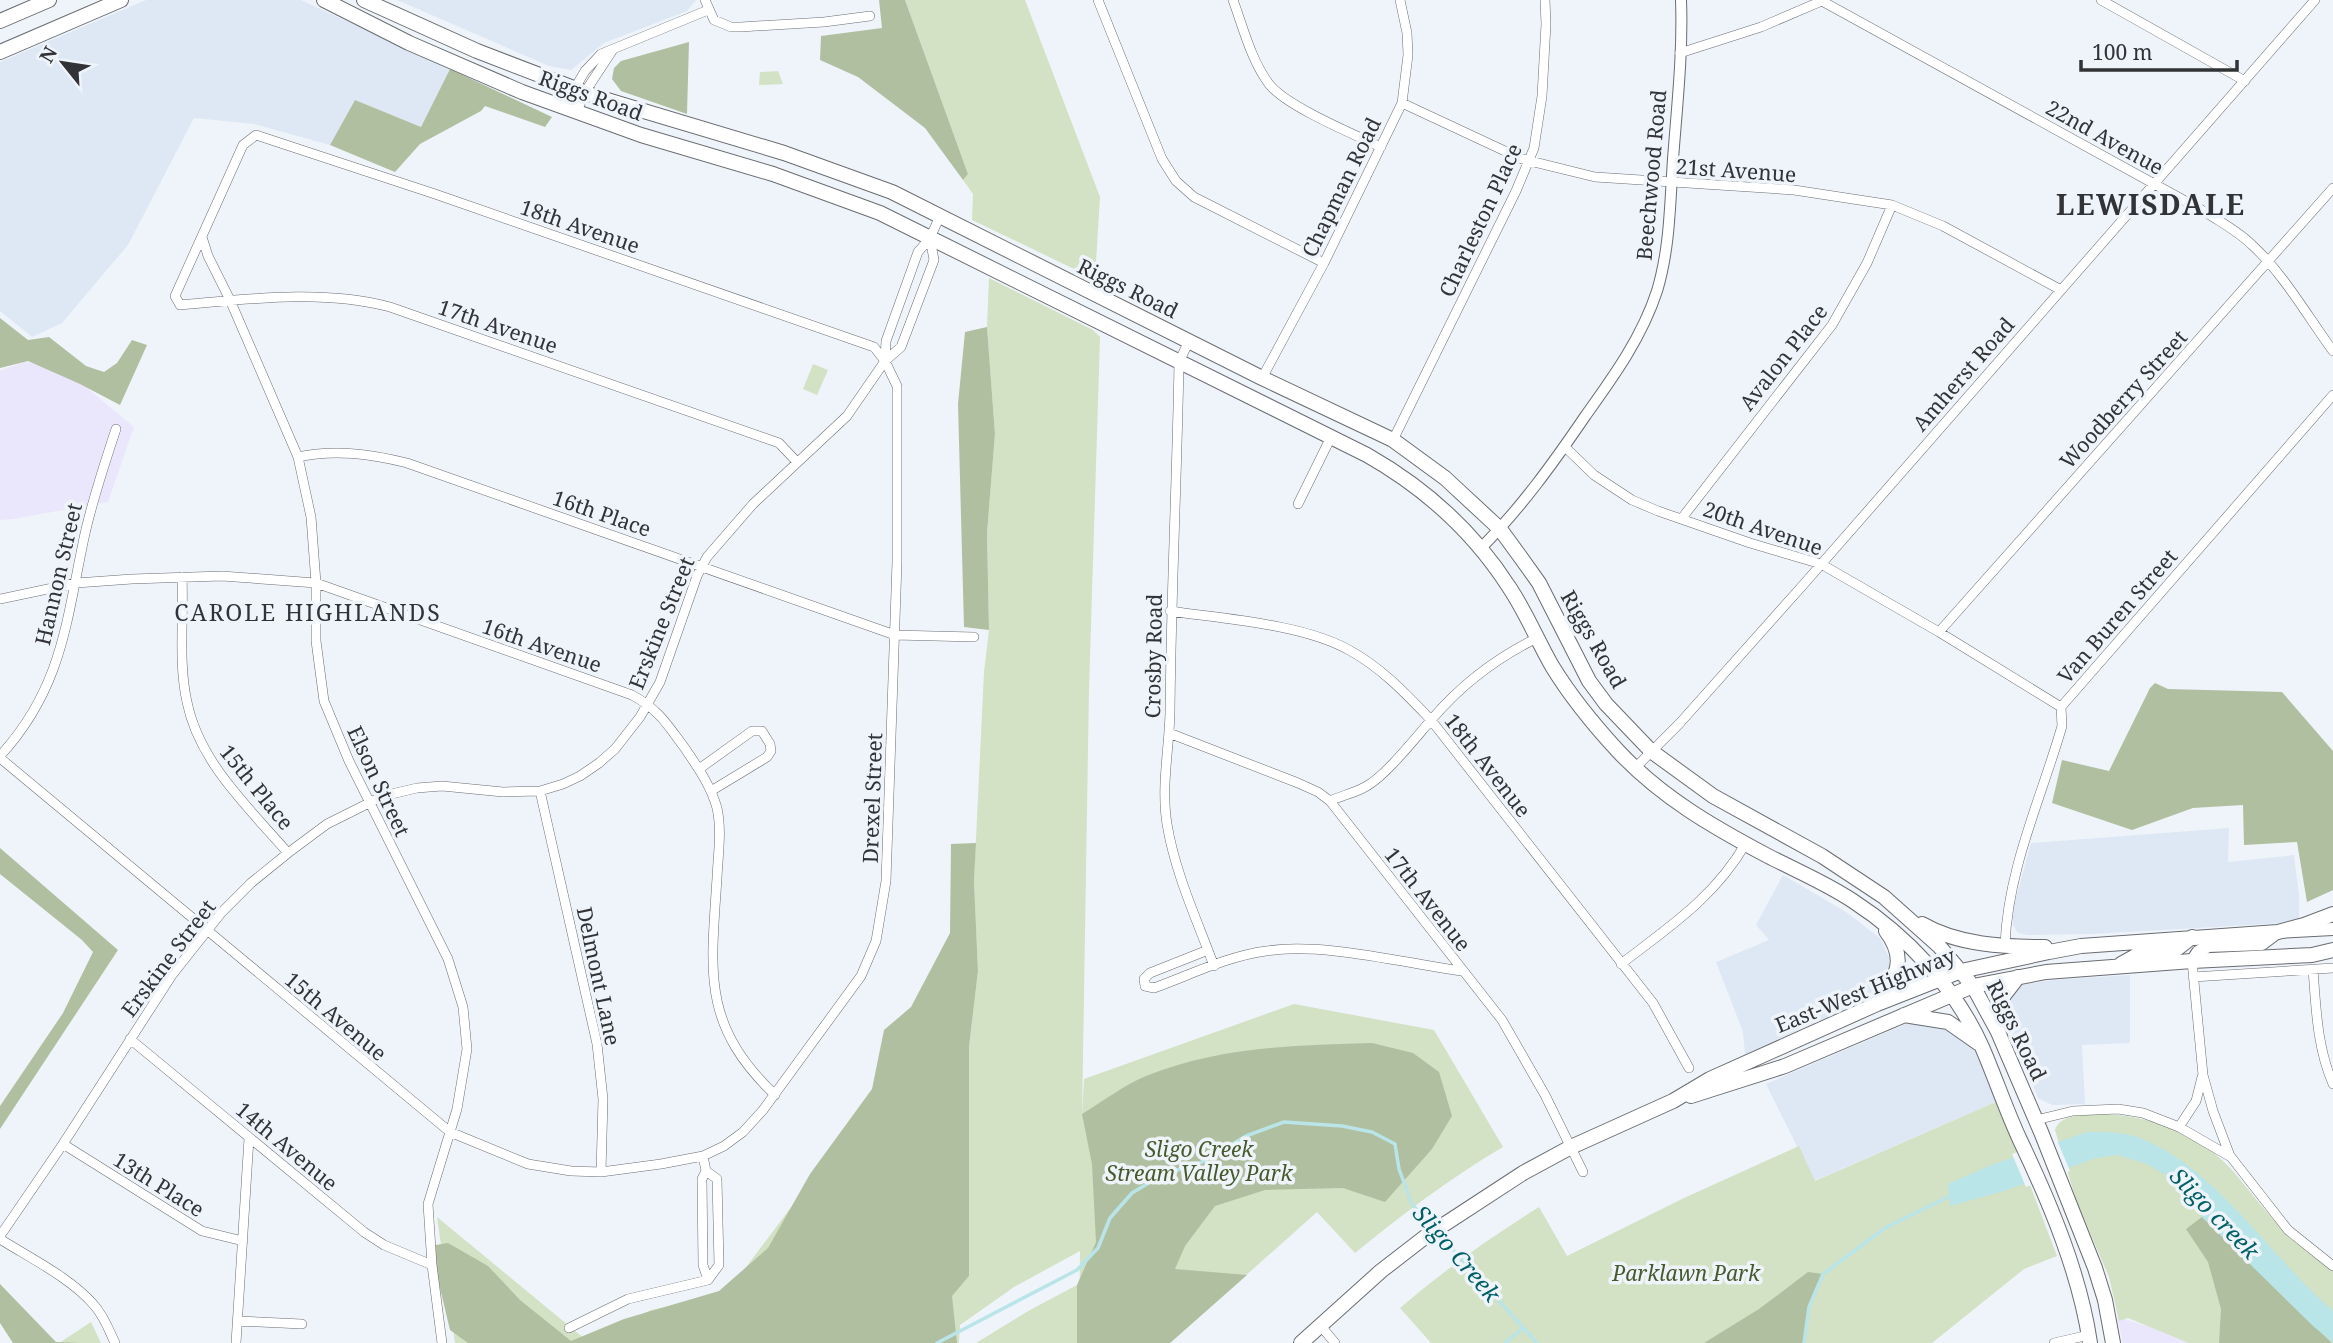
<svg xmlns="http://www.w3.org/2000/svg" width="2333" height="1343" viewBox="0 0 2333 1343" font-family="'Noto Serif',serif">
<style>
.built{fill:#dee8f4}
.education{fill:#eae7fd}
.green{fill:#d3e1c4}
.forest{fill:#b0bfa0}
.water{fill:#b9e5e9}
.pier{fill:#eff4fa}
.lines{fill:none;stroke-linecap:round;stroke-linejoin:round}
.stream{stroke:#b9e5e9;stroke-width:3.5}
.minor-casing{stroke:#696d72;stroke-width:10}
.tertiary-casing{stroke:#696d72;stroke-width:12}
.secondary-casing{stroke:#696d72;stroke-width:14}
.primary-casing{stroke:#696d72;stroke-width:16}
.minor{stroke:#fff;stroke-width:9}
.tertiary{stroke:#fff;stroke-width:10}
.secondary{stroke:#fff;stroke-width:12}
.primary{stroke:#fff;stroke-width:14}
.labels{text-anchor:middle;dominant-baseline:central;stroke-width:7;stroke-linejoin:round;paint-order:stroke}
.street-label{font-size:21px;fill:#313336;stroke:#eff4fa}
.park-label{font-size:21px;font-style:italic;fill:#465b2b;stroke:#eff4fa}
.neighbourhood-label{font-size:23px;letter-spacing:2px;fill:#313336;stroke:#eff4fa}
.water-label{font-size:23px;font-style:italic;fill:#006067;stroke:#eff4fa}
.district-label{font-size:28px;font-weight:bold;letter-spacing:2px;fill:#313336;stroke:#eff4fa}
</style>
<rect width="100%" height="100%" fill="#eff4fa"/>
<!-- built -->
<path class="built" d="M146,0h155l149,69 -29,58 -66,-27 -25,45 -76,-21 -60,-6 -66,127 -66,78 -30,14 -32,-26v-249z
M397,0h299l-9,11 -83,32 -33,27 -22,-4z
M2229,828l-1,34 66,-7 5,40v27l-206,12 -66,1 -9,-2 -5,-8 -1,-12 19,-70z
M1783,875l63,37 34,26 9,19v13l-6,15 -18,15 -120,54 -2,-22 -27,-70 53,-22 -13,-15z
M2130,975v68l-48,2 3,59 -33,1 -14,-7 -27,-67 -7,-22 4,-15 13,-9 31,-5z
M1931,1021l28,10 13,14 26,56 -184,80 -48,-97 142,-61z"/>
<!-- education -->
<path class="education" d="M24,362l38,5 72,60 -26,75 -95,17 -13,1v-149z
M2117,1317l86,26h-80z"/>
<!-- green -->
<path class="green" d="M905,0h120l75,197 -5,82 -123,-59 1,-26 -10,-14 5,-6z
M778,71l5,13 -24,1 1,-13z
M989,278l104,52 7,7 -11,352 -7,427 2,-37 210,-75 140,26 69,117c-53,31 -100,67 -148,106l-38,-41 -147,131h-91l1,-92 -66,36 -54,38 -1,18h-504l-18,-126 149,123 65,-30 75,-16 242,-323 -7,314 8,-9v-229l9,-76 -4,-90 10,-209 5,-42 -2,-97 8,-99 -8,-107z
M813,364l15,6 -11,25 -14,-6z
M1998,1101l59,155 -33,13 -92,74h-501l-31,-35c44,-38 90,-70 139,-101l28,49 117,-58 115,-52 16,35z
M2095,1114c47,0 94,14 128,47 16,15 28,33 42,49 20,24 43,43 68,61v72h-144l-61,-25 -9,3 -10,-44 -33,-77 -21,-70c5,-15 26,-15 40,-16z
M1077,1285v58h-101l54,-33z
M91,1322l10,21h-42z"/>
<!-- forest -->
<path class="forest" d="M879,0h26l63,174 -5,6 -38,-52 -67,-51 -38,-17 1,-24 61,-8z
M689,42l-2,72 -66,-23 -9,-12 2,-11 7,-7z
M450,69l102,48 -7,10 -60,-21 -4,5 -61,33 -25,28 -65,-27 25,-45 66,27z
M0,318l28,22 21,-3 37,29 18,6 13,-9 15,-23 15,5 -27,60 -40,-21 -52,-23 -28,7z
M987,327l8,107 -8,99 2,97 -25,-3 -6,-223 7,-72z
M2155,683l13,6 114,3 51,59v139l-26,12 -10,-60 -53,3 -1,-40 -50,3 -61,22 -80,-27 10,-43 47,11 41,-83z
M976,843l-2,38 4,90 -9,76v229l-17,20 5,47h-489l-18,-13 -20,-84 18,-3 40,23 32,34 51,41 53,-22 95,-28 49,-43 42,-74 62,-85 12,-59 27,-23 39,-74 1,-89z
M0,848l118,102 -118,179v-23l63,-93 30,-61 -11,-12 -82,-66z
M1372,1043l41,10 26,19 13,44 -20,33 -47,53 -42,-14 -78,2 -50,16 -30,40 -10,23 72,6 -77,68h-93v-58l19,-43 -4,-78 -10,-50c20,-12 42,-29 64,-38 73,-29 149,-31 226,-33z
M2202,1217l130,126h-113l2,-34 -13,-47 -22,-33z
M1808,1272l15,2 -14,33 -5,36h-100l55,-34z
M0,1284l56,58 24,1h-67l-13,-20z"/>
<!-- water -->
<path class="water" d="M2087,1132c18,0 36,0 53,6 77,30 131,120 193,173v32l-21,-18 -110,-108 -13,-21 -15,-16 -27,-16 -30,-9 -21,3 -92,33 -54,15 -2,-22 43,-19z"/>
<!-- pier -->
<path class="pier" d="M2056,1138l14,33 -44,16 -14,-33z"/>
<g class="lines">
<!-- stream -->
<path class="stream" d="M1438,1233l99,110
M937,1343l140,-73 21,-22 12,-30 22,-25 30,-18 40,-13 44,-26 38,-14 58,4 30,6 23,12 4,25 13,35 21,24
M1505,1343l17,-14
M1804,1343l5,-36 14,-33 62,-46 67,-33"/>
<!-- minor casing -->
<g class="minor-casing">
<path id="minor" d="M705,0l9,20 17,7h10l83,-5 46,-6
M1098,0l64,159 14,22 18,16 130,66
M1233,0c10,27 18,60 36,84 17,22 84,50 112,63
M2101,0l144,81
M1822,1l385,212c15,10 32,19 45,32 31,28 56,72 81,106
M1680,53l81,-26 63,-27
M1402,103l120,56 73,18 199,13 98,15 51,21 118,64
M567,107l8,-19 10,-17 16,-17 107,-44
M577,111l8,-19 27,-41
M202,237l6,19 22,44 68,157 13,60 5,66v58l8,60 25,60 99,198 15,48 4,42 -10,60 -29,95 4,61 10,78
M1189,341l-10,21c-2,117 -8,234 -9,351 -1,37 -9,74 -3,111 8,49 30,96 47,142
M1262,378l62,-115 78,-160 6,-48 -1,-22 -7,-33
M1393,440l123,-249 18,-43 8,-52 4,-72 -1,-24
M1565,447l29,28 38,25 26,11 92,32 71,21 118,68 122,75
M298,457c37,-8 73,-3 109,6l488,172 79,2
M797,462l-18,-19 -389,-136c-68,-18 -141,-8 -210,-2l-5,-9 68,-151 13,-10 179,59 439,153 11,14
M1298,504l33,-67
M1682,518l150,-193 35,-62 25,-58
M182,577c2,41 -4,85 5,125 12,60 62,106 101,151
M0,599l76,-16 56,-4 90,-3 94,7 316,112c27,15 34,28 52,52 13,19 27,39 33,61 5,23 1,47 0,70 -6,94 -16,146 58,217
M1170,611c54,8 133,13 179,39 33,18 57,44 82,70l222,283 36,65
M1939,632l394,-444
M1169,733l129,50 20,9 12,9 172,219 43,75 38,77
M0,756c62,-68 66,-133 84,-218 8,-37 20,-73 32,-109
M0,758l450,374 78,32 43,7 30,1 60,-8 42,-8 21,-10 19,-14 20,-22 98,-134 15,-35 10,-60 11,-319v-176l-12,-25 1,-20 32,-89 12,-14 10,-22
M699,769l53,-38h10l8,13 1,7 -4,6 -56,34
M1634,769l45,-45 124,-139 512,-585
M540,791l57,253 6,55 -2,73
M1330,801c11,-5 24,-8 35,-14 20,-10 51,-50 67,-68 30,-35 64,-61 105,-81
M2005,945c3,-77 36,-146 57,-219l-1,-19 272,-312
M1208,950l-58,23 -6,6 1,7 9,2c36,-13 74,-32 112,-37 56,-9 138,12 196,20
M2192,961l11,114 10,36 17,45
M1621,964c48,-37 94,-67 125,-121
M2313,969c3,39 4,78 20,115
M2193,977l140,-9
M130,1039l234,193 20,13 48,20
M2036,1120l37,-9 45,-2 25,4 36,14 52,30 57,73 45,36
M2179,1127l17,-26 6,-24
M63,1144l139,87 41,10
M703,1156l3,15 -4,8 1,86 5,15
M706,1171l11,8 2,86 -11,15
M0,1236l63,-92 109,-169 50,-63 29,-29 37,-30 39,-29 56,-28 34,-8 25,-2 61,6 37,-1 23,-7 17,-8 19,-13 16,-14 25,-32 20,-35 37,-106 10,-19 46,-53 94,-88 38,-55 16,-14 33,-87 -4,-22
M0,1239c30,19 71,39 94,66 10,11 15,25 21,38
M237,1321l65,3
M1320,1325l15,18
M569,1328l59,-29 80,-19
M236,1343l13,-205
M2054,1343l35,-8"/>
</g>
<!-- tertiary casing -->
<g class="tertiary-casing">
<path id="tertiary" d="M1481,548c40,-40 73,-86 105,-133 28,-39 56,-78 71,-124 13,-43 13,-88 16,-132 4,-53 10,-106 8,-159"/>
</g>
<!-- secondary casing -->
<g class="secondary-casing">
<path id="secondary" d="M2192,961l6,-9 10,-6 54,-2 16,-12 55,-3"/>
</g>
<!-- primary casing -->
<g class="primary-casing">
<path id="primary" d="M324,0l85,43 113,49 119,43 132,39 107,39 487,242c58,33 106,76 142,132 17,25 28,53 43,79 19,31 41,58 66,85 43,46 95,76 150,105 29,15 58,27 85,45 54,35 102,86 129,146 13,30 24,63 38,93 30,63 60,134 70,203
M364,0l113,51 120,46 187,56 108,39 370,186 131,62 52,38 55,51 19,26 20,28 50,98 17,23 45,47 62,45 109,60 62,41 55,49 34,40 25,46 43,100 54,136 10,32 8,43
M0,21l49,-21
M0,52l121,-52
M1922,924c36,21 82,23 123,23
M2121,964l18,-10 39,-6 14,-11
M1877,1003c19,-26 31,-43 9,-72
M1904,1015l44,7 30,21
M1998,1027l3,-28 17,-22
M1691,1096l94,-30 188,-80 73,-14 146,-11 120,-6 21,-5
M1301,1343l80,-72 44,-34 98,-64 48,-26 102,-46 37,-22 167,-75 84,-33 88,-19 32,-6 197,-14 26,-7 29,-11"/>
</g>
<!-- minor -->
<use href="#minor" class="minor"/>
<!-- tertiary -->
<use href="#tertiary" class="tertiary"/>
<!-- secondary -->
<use href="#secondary" class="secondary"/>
<!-- primary -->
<use href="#primary" class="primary"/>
</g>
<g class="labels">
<!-- street labels -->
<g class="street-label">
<text transform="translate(591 95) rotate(20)">Riggs Road</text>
<text transform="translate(2105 137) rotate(29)">22nd Avenue</text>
<text transform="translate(1736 170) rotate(4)">21st Avenue</text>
<text transform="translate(1651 175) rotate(-85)">Beechwood Road</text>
<text transform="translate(1341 187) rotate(-64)">Chapman Road</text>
<text transform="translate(1480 220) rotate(-65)">Charleston Place</text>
<text transform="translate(580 226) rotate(19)">18th Avenue</text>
<text transform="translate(1128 288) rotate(26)">Riggs Road</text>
<text transform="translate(498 326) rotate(19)">17th Avenue</text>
<text transform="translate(1783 357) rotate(-52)">Avalon Place</text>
<text transform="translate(1963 374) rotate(-49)">Amherst Road</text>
<text transform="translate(2123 399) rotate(-48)">Woodberry Street</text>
<text transform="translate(602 513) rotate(19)">16th Place</text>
<text transform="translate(1763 528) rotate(19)">20th Avenue</text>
<text transform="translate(58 574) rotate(-77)">Hannon Street</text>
<text transform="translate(2117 616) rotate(-49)">Van Buren Street</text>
<text transform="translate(661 623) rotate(-68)">Erskine Street</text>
<text transform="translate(1594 639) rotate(60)">Riggs Road</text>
<text transform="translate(542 645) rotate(19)">16th Avenue</text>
<text transform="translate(1153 656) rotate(-89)">Crosby Road</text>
<text transform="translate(1488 765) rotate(52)">18th Avenue</text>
<text transform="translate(379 781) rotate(65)">Elson Street</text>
<text transform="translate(257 787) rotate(51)">15th Place</text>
<text transform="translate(872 798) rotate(-88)">Drexel Street</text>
<text transform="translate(1428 899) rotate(52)">17th Avenue</text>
<text transform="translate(168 958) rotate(-53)">Erskine Street</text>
<text transform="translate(599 976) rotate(78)">Delmont Lane</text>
<text transform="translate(1865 990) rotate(-22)">East-West Highway</text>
<text transform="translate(336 1016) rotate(40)">15th Avenue</text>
<text transform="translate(2017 1030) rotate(64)">Riggs Road</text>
<text transform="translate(287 1146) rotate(40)">14th Avenue</text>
<text transform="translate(159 1184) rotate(32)">13th Place</text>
</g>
<!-- park labels -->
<g class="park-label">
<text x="1199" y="1149">Sligo Creek<tspan x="1199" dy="24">Stream Valley Park</tspan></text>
<text x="1686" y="1273">Parklawn Park</text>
</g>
<!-- neighbourhood labels -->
<g class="neighbourhood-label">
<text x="308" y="612">CAROLE HIGHLANDS</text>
</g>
<!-- water labels -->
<g class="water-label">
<text transform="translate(2215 1213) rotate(46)">Sligo creek</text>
<text transform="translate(1457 1253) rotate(49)">Sligo Creek</text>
</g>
<!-- district labels -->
<g class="district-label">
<text x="2151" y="204">LEWISDALE</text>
</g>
</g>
<!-- north arrow -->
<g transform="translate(63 63) rotate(300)" stroke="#eff4fa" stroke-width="5" paint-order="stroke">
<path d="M0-5L12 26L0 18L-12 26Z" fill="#313336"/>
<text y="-10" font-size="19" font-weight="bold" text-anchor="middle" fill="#313336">N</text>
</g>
<!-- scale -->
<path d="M2081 60v10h156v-10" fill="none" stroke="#313336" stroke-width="3.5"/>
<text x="2092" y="60" font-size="21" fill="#313336" stroke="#eff4fa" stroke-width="5" paint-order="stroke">100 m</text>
</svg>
